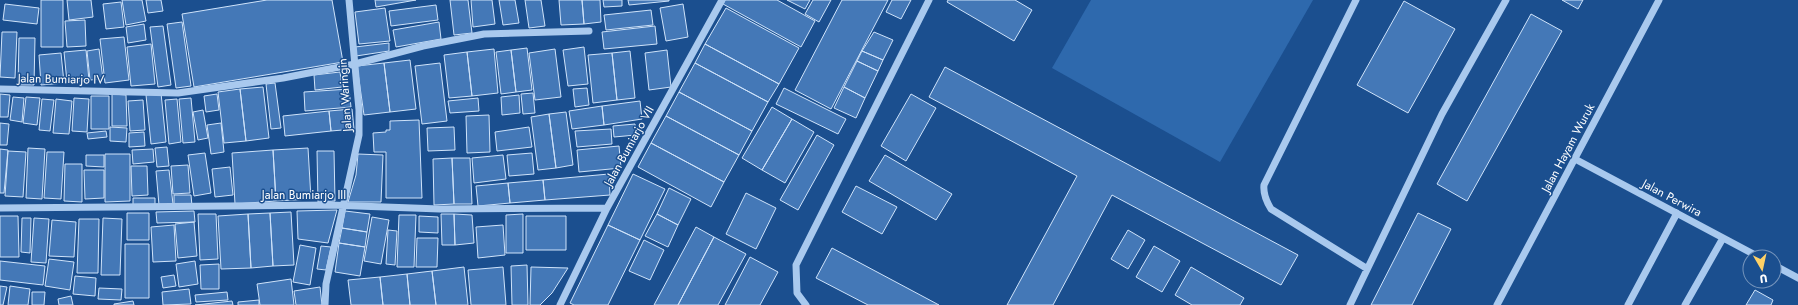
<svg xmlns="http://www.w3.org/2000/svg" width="1798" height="305" viewBox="0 0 1798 305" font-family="Jost,sans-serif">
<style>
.green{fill:#2e69ad}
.building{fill:#4478b7;stroke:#cfe3fa}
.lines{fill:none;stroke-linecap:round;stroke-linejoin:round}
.minor{stroke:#a9c9ee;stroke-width:7}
.labels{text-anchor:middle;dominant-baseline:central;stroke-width:3;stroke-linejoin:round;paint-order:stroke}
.street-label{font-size:12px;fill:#fff;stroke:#1b4f8f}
</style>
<rect width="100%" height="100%" fill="#1b4f8f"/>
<!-- green -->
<path class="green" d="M1091,0h222l-93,162 -168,-94z"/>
<!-- building -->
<path class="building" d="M41,0h22v47h-22z
M67,0h24l2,17 -24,3z
M122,0h20l4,21 -20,4z
M146,0h15l2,11 -15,2z
M267,0h65l11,62 -149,25 -12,-73z
M375,0h41l-40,7z
M450,0h18l4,33 -18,2z
M471,0h21l3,24 -22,3z
M499,0h16l4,23 -16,2z
M525,0h16l4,26 -16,2z
M559,0h23l2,24 -23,1z
M582,0h18l1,22 -17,2z
M603,0h19v6l-18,1z
M628,0h41v1l-40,4z
M725,0h52l38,21 -14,26 -78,-43z
M787,0h23l-5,9z
M813,0h18l-12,22 -14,-8z
M842,0h46l-57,109 -36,-19z
M892,0h19l-10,19 -15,-7z
M948,0h67l17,10 -18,31 -67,-39z
M1562,0h21l-5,9z
M1404,1l51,28 -47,84 -51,-28z
M121,2l3,25 -18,2 -3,-25z
M5,4l34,4 -2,16 -34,-4z
M683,4l5,33 -22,4 -6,-33z
M436,5l2,15 -47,6 -2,-15z
M385,8l5,33 -31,3 -4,-32z
M726,8l73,40 -20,36 -74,-40z
M651,10l2,15 -47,5 -2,-15z
M1531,14l31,17 -95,170 -30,-17z
M85,20l1,26 -19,1 -2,-26z
M182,22l9,64 -15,2 -9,-64z
M439,22l2,17 -45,8 -3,-17z
M144,24l2,16 -18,3 -2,-16z
M163,26l8,59 -13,2 -8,-60z
M655,26l2,18 -53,5 -2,-17z
M2,32h15l-2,46 -15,-1z
M874,32l19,8 -10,20 -21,-9z
M124,37l5,43 -24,3 -5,-44z
M19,38h16l-1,47h-16z
M389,43v8l-33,5 -1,-9z
M151,44l4,40 -24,2 -4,-39z
M705,44l74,40 -11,18 -73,-39z
M584,47l4,37 -20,2 -5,-36z
M527,48l5,42 -16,2 -5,-42z
M99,49l4,30 -13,1 -3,-29z
M494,49l4,44 -26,3 -5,-44z
M555,49l6,48 -26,3 -6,-47z
M86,50l3,30 -22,2 -3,-30z
M511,50l5,42 -15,2 -5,-42z
M667,50l4,37 -22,3 -4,-37z
M630,51l5,47 -18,2 -5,-47z
M862,51l21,9 -5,11 -21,-10z
M467,52l5,44 -23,2 -5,-43z
M61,53l3,30 -23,2 -2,-30z
M612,53l5,47 -24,3 -5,-48z
M410,60l6,49 -26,3 -6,-49z
M857,61l21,10 -13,27 -21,-11z
M384,63l6,49 -26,3 -7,-49z
M440,63l7,58 -25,3 -7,-58z
M695,63l73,39 -16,29 -73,-39z
M945,67l353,188 -17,30 -169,-90 -59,110h-46l70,-129 -148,-79z
M340,72l2,15 -27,3 -1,-15z
M275,83l6,45 -10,1 -5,-45z
M263,87l6,51 -23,3 -6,-52z
M844,87l21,11 -9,20 -22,-10z
M587,88l2,17 -14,2 -2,-18z
M784,88l62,31 -8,15 -62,-30z
M240,89l6,52 -22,2 -6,-51z
M349,89l2,18 -46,4 -1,-19z
M679,92l73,39 -13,24 -73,-39z
M161,93l5,49 -15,2 -5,-49z
M533,93l2,20 -12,1 -2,-20z
M0,94l10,1 -2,22h-8z
M112,94l14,1 1,31h-15z
M217,94l2,16 -13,2 -2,-16z
M911,94l25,14 -30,53 -25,-15z
M519,95l1,18 -18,2 -1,-18z
M91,96h18v33h-18z
M13,97l11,1 -2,24 -12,-2z
M26,97l14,1 -3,27 -14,-2z
M74,98l15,1 -2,33 -15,-1z
M191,98l4,44 -12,1 -4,-44z
M478,98l1,13 -29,2 -2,-12z
M42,99l12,1 -4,31 -11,-1z
M56,99l16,2 -3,33 -16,-1z
M177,99l4,43 -12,2 -4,-44z
M143,100l2,30 -15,1 -2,-30z
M640,101l2,18 -38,6 -2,-19z
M602,106l2,19 -32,4 -3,-18z
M772,107l20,12 -30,51 -20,-12z
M352,109l2,20 -23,2 -2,-20z
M203,110l5,28 -10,2 -5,-28z
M329,111l2,20 -46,5 -2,-20z
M566,112l7,53 -17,3 -7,-54z
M549,114l7,54 -18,2 -7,-53z
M489,115l1,37 -23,1 -1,-37z
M666,116l73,39 -15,27 -73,-39z
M792,119l22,13 -29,51 -23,-13z
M419,120l3,78h-36v-46h-12l-1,-19 13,-1v-2h4v-9z
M0,123l9,1 -2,21h-7z
M221,123l3,29 -13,2 -4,-29z
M635,124l1,11 -22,2 -1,-11z
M110,127l17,1 -1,14 -16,-1z
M454,127l1,23 -27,1 -1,-23z
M529,127l3,20 -35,4 -2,-19z
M611,129l1,15 -35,3 -2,-16z
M106,131l1,6 -19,2 -1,-6z
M144,132l1,14 -16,1v-14z
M817,135l17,10 -36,65 -18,-10z
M651,143l73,39 -13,25 -73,-40z
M619,146l2,22 -42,4 -2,-22z
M167,147l2,19 -12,1 -2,-19z
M28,148l17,1 -3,50 -16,-1z
M308,148l3,51 -35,2 -3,-51z
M0,149l8,1 -4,43h-4z
M153,149l1,13 -21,2 -1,-14z
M273,150l3,51 -41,3 -3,-51z
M8,151l18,1 -3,45 -18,-1z
M317,151h17l1,50 -17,1z
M47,152h17l-3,47 -17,-1z
M205,153l6,40 -17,3 -6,-41z
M532,153l2,21 -25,2 -2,-21z
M105,154h25v47l-25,1z
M358,154l25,1 -2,47h-33l8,-27z
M86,155h18v12l-18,-1z
M503,155l3,24 -32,4 -2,-25z
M885,155l67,39 -16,26 -67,-39z
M452,158l2,46 -20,1 -1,-46z
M452,158h18l2,46h-18z
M65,164h17v38l-18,-1z
M188,165l2,28 -17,1 -2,-28z
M131,166h16l1,29 -16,1z
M230,167l3,28 -18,2 -3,-28z
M84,170h20v28l-19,1z
M169,170l4,34 -14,1 -3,-34z
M609,174l1,21 -65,5 -2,-20z
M633,174l32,15 -25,51 -32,-15z
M543,180l2,20 -35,3 -2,-20z
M508,183l2,20 -32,3 -2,-20z
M856,186l41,21 -15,27 -40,-22z
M669,188l22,11 -13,26 -21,-11z
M746,193l30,15 -20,41 -30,-15z
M174,195h17l1,11 -18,1z
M133,198h22v8h-22z
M337,210l-9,33 -30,-4 -1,-28z
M194,211l1,11 -38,1 -1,-11z
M345,211l25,3 -3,18 -25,-4z
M291,212l3,53 -21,1 -3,-53z
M127,213h22v27h-22z
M270,213l3,53 -22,2 -3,-54z
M1418,213l33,16 -39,76h-41z
M198,214h18l2,45 -18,1z
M248,214l3,54 -30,1 -3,-53z
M441,214h13l1,31h-13z
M454,214l18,1 2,28 -19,2z
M523,214v39h-17v-38z
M657,214l21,11 -10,22 -23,-11z
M399,215h17l-2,52h-17z
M0,216h18l1,41h-19z
M419,216l19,1v16l-19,-1z
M526,216h40v34h-40z
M372,217l17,3 -8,44 -17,-3z
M22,218h9l-1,35 -9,-1z
M34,218l15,1 -3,44 -15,-1z
M103,218l19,1 -2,56h-19z
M79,219h20l-1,54h-21z
M52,220l24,2 -2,35 -25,-1z
M194,222l3,34 -19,2 -3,-34z
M174,225l2,36 -23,1 -2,-35z
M503,225l2,30 -27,3 -2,-31z
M608,225l32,15 -32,65h-34l-4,-2z
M696,227l18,10 -36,68h-24z
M342,228l25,4 -2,15 -26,-4z
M388,230l9,1 -2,34 -9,-1z
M1128,230l17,10 -17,29 -17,-10z
M714,237l32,17 -28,51h-40z
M417,238h21l-1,29h-21z
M644,240l20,10 -14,30 -21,-9z
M339,243l26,4 -5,29 -25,-4z
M125,244h24v54h-24z
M300,245l16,3 -6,37 -17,-3z
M321,246l10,1 -5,23 -9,-1z
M1154,246l26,15 -18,31 -26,-15z
M832,248l107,57h-71l-52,-27z
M750,257l28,15 -18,33h-35z
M49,259l25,3 -4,28 -25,-4z
M0,261l45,5 -2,19 -43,-5z
M195,261l3,23 -19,3 -3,-23z
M219,264v25h-18l-1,-24z
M527,265l1,40h-16l-1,-39z
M464,267l4,38h-32l-4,-34z
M503,267l3,38h-35l-3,-35z
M531,267l37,1 -16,25 -12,12h-10z
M1191,267l53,31 -4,7h-48l-17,-10z
M432,271l4,34h-26l-3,-31z
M407,274l3,31h-27l-3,-28z
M174,275l2,11 -13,2 -2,-11z
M75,276l21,2 -1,18 -22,-2z
M380,277l3,28h-32l-3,-25z
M291,279l3,26h-34l-3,-21z
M0,286l7,1 -4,18h-3z
M10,286l20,3 -2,16h-20z
M320,287l2,18h-26l-2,-14z
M99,288l23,1 -1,11 -23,-1z
M189,289l2,15 -28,1 -1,-13z
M1755,290l18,10 -2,5h-25z
M32,292h13l-1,13h-12z
M227,292l1,8 -32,2 -1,-7z
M71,296l2,9h-14l-1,-6z
M259,300v5h-21v-3z
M133,301l1,4h-20v-1z
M232,301l1,4h-38z"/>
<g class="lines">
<!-- minor -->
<path class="minor" d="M1356,0l-92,185c-1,9 2,16 7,24l95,59
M0,89l178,4 105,-15 72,-14 68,-18 61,-12 105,-3
M1575,159l184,98
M0,208l330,-3 110,4 167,-1
M1774,265l24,13
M325,305l1,-21 33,-149v-25l-10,-110
M560,305l47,-97 115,-208
M806,305l-9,-12 -1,-28 133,-265
M1350,305l92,-191 64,-114
M1497,305l162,-305
M1628,305l49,-92
M1685,305l38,-67"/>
</g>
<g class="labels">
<!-- street labels -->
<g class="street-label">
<text transform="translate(61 79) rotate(1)">Jalan Bumiarjo IV</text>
<text transform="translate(345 95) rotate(-94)">Jalan Waringin</text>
<text transform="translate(629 146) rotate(-61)">Jalan Bumiarjo VII</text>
<text transform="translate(1568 148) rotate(-62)">Jalan Hayam Wuruk</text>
<text x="304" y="195">Jalan Bumiarjo III</text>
<text transform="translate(1672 198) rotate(28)">Jalan Perwira</text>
</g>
</g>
<!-- north arrow -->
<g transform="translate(1762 269) rotate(171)"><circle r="19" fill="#1b4f8f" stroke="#7695bc"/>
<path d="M0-3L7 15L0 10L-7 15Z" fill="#ffd166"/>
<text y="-6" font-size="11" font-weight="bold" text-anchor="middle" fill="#ffffff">U</text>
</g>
</svg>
